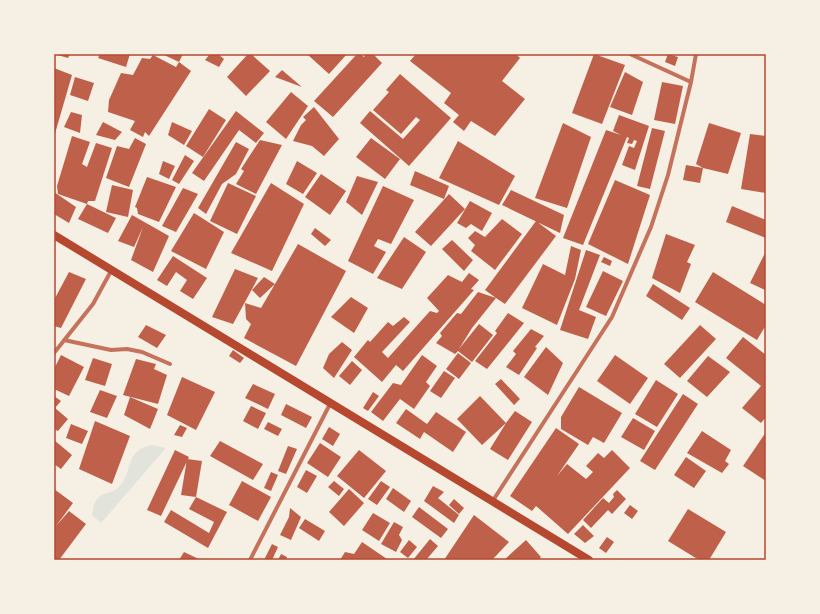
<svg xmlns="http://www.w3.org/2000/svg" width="820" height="614" viewBox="0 0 820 614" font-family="'Fira Sans',sans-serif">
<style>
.green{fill:#e2e4dc}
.building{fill:#bf614a}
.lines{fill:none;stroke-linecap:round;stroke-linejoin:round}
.minor{stroke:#c5725c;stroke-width:4}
.secondary{stroke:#b5482f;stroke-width:8}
.neatline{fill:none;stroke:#b5482f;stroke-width:1.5}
</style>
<rect width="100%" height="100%" fill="#f6efe4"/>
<!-- green -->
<path class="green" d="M152,445l14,3 -65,75 -9,-8c4,-29 17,-17 28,-29 14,-17 4,-35 32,-41z"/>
<!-- building -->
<path class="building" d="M54,54h16l-2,4z
M100,54h30l-4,13 -28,-9z
M162,54h21l-4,8z
M210,54h8l6,5 -5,8 -14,-7z
M248,54h3l19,17 -24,25 -19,-19z
M309,54h38l-18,20 -21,-19z
M357,54h3l4,3 2,-3h7l9,9 -49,54 -19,-16z
M416,54h100l4,4 -18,23 23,18 -30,37 -24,-15 -7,10 -11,-9 6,-7 -15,-12 7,-10 -41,-32z
M594,54l31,11 -23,59 -30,-11z
M668,54l10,3 -3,9 -10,-4z
M153,55l23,12 3,-5 12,9 -42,65 -4,-4 -2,5 -13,-7 5,-9 -27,-9 1,-12 12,-27 12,2 9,-17 8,1z
M54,68l18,7 -18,62z
M282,70l20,17 -27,-10z
M625,72l18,10 -11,33 -22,-8z
M400,74l51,44 -42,48 -49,-43 10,-12 33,28 17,-19 -4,-3 -15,17 -28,-24 16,-18 -3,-2z
M75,77l19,6 -6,18 -18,-6z
M662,82l21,4 -8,38 -21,-4z
M291,92l17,14 -22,33 -20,-17z
M314,107l25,32 -15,17 -12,-10 -19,-5 8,-16 5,-5 -3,-3z
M209,109l17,11 -23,37 -17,-11z
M236,111l28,22 -8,10 -17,-13 -35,51 -12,-8z
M71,112l11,3 -2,18 -16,-6z
M619,115l30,11 -14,44 -13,-5 7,-19 5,2 3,-7 -3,-1 -2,4 -5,-1 2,-5 -2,-1 -44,108 -20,-7 43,-108 15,5 -8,-4z
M103,122l19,10 -7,8 -19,-5z
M172,122l20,9 -8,14 -16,-10z
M563,123l28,14 -24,71 -32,-10z
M709,123l32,10 -13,41 -25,-6 -7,-4z
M652,128l13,3 -15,58 -13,-3z
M750,134l16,2v57l-25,-4z
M72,136l18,6 -8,22 5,3 9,-24 16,5 -17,53h-7l-1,3 -29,-10 -1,-8z
M135,138l11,6 -17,43 -23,-9 11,-32 12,3z
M371,138l29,21 -15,20 -29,-22z
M260,140l22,5 -26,49 -20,-10 8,-13 -3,-2z
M458,141l57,35 -16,29 -60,-27z
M236,142l13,7 -13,25 -14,10 -16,30 -8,-6z
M185,155l9,6 -15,23 -7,-4z
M163,161l12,5 -6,13 -10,-5z
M297,161l20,12 -14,21 -17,-10z
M686,165l17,3 -3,15 -17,-3z
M415,171l34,15 -5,13 -34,-14z
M321,174l25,17 -16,24 -25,-18z
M357,176l21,6 -16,33 -16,-13z
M147,177l29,10 -17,35 -21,-8 -1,-6 -2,-1z
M615,180l35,15 -22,69 -40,-20z
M228,183l28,13 -19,38 -27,-13z
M271,183l33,21 -32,67 -41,-18z
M112,185l21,5 -5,27 -22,-5z
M383,186l31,14 -23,44 -13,-5 -4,7 12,6 -13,22 -25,-13z
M183,188l15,6 -22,38 -14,-6z
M511,190l53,25 -4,18 -58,-28z
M54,192l22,15 -7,16 -15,-9z
M449,194l16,15 -34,37 -16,-14z
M470,201l22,12 -10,18 -11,-7 -5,4 -9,-5z
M87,204l29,14 -8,15 -30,-14z
M732,206l34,14v18l-40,-16z
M194,213l30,19 -18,37 -35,-18z
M132,215l37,21 -16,36 -22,-12 12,-33 -9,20 -16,-6z
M502,219l20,15 -27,36 -24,-19 4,-6 -7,-7 7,-7 10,6z
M536,221l20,15 -51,68 -9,-6 -24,30 -13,21 20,-25 14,11 -21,27 -14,-11 -3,3 -19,-11 6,-7 -2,-3 17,-20 4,1 17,-22 18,6 -11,-8z
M315,228l16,12 -6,6 -14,-12z
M666,234l29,11 -8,17 4,2 -11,29 -28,-15z
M404,237l22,15 -24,37 -25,-11z
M452,240l21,20 -9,11 -22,-22z
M298,244l48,27 -50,95 -52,-28 7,-14 -5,-5 -1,-16 16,5 14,-24 -15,14 -8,-8 12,-13 11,7z
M571,246l10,4 -6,29 -18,46 -35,-17 21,-44 22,11z
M586,250l14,5 -21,55 17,7 -8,22 -28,-9z
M766,251v38l-1,1 -15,-7z
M173,256l34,22 -14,21 -13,-8 7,-11 -11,-8 -9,14 -10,-6z
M604,257l8,4 -2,5 -9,-4z
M235,269l23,9 -25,46 -21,-7z
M603,271l20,10 -17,35 -20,-9z
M69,272l17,7 -25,49 -7,-2v-26z
M713,272l53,33v20l-9,15 -62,-38z
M469,273l10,7 -8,9 3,1 -71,81 -7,-6 -14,17 -28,-25 14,-17 2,2 18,-20 5,4 11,-9 6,5 -28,30 6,6 42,-47 7,2 2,-2 -12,-13 21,-23 14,7z
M653,284l37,24 -8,12 -36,-24z
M351,297l17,11 -14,25 -23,-16z
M508,313l16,10 -37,46 -12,-8 22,-28 -2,-2z
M146,325l20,10 -9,13 -19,-11z
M700,325l16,14 -36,39 -16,-14z
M531,329l13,7 -9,11 2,1 -18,27 -13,-8 10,-13 -3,-3z
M743,337l23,18v62l-5,6 -19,-15 19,-22 -35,-28z
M342,342l10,8 -18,28 -11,-10 6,-14z
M546,347l17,16 -15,32 -24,-18z
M233,350l11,8 -4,5 -11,-7z
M458,353l13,10 -12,16 -13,-10z
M61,355l23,12 -15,29 -15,-7v-20z
M422,355l15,11 -11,16 4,4 -16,23 -14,-10 -17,22 -12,-9 22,-29 8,2z
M615,355l33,23 -18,26 -33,-23z
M708,356l22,16 -23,25 -20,-16z
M93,358l19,6 -7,22 -20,-6z
M136,359l20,5 -2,5 13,6 -9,29 -35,-9z
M352,361l10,9 -12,15 -11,-9z
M444,371l11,7 -14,20 -11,-7z
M182,377l33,15 -19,38 -29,-15z
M501,379l19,20 -6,6 -19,-21z
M656,380l22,14 -21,33 -22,-13z
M253,384l22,10 -7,15 -23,-11z
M579,387l43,26 -18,30 -11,-6 -5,8 -27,-16v-12z
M100,390l17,6 -10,22 -17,-6z
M373,392l6,4 -11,15 -5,-3z
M683,394l15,10 -43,66 -15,-9z
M54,396l7,5 -6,7 13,11 -10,12 -4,-2z
M480,396l26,27 9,-12 17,11 -24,38 -18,-11 16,-26 -24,22 -25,-26z
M130,397l28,12 -8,20 -26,-14z
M286,404l26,13 -6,11 -25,-13z
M251,406l15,7 -8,16 -15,-8z
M406,409l21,15 9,-12 30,20 -13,20 -29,-20 -4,7 -24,-16z
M633,418l22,13 -11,19 -23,-13z
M95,421l35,15 -18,48 -33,-15z
M268,422l14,7 -4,7 -14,-7z
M71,424l17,7 -6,13 -16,-6z
M180,425l7,3 -5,9 -8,-2z
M329,427l11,7 -7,12 -11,-7z
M556,428l23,16 -22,32 10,-12 19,15 7,-7 -7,-6 12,-13 6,5 8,-8 18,18 -62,66 -32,-28 -4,5 -22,-15z
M702,431l29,19 -6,11 4,3 -7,9 -35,-20z
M766,432v49l-23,-15z
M54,440l18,15 -11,14 -7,-5z
M220,441l43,23 -10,16 -43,-24z
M320,443l21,14 -13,20 -21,-14z
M288,446l9,3 -11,25 -8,-3z
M175,450l14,7 -28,59 -14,-6z
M359,450l27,21 -22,27 -27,-22z
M686,457l20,14 -12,17 -20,-13z
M187,459l15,2 -6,36 -15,-2z
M306,470l11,6 -10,17 -10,-6z
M271,472l7,3 -7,16 -7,-3z
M242,481l29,16 -13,24 -29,-16z
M334,481l10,8 -5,7 -11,-9z
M381,481l9,6 -13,18 -9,-6z
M433,486l11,6 -6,6 21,17 -5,8 -30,-22z
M393,488l18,13 -7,11 -18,-13z
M54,489l19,14 -17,23 13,-15 17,13 -27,36h-5z
M349,489l15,14 -20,23 -15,-14z
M617,490l9,9 -14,15 -4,-4 -17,18 -8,-8 20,-22 6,5 5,-6 -1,-3z
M196,497l31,15 -19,36 -44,-26 7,-12 38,23 5,-11 -25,-13z
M454,499l10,9 -5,6 -10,-9z
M630,505l8,6 -6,8 -8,-6z
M419,507l29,22 -7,9 -29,-21z
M290,508l11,9 -10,23 -11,-5 9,-18z
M688,509l38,23 -17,28h-10l-31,-19z
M373,513l17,10 -11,18 -17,-11z
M474,515l35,27 -17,18h-48z
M305,519l20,12 -6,10 -20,-13z
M394,522l9,5 -4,8 3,5 -6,12 -15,-8z
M583,525l11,11 -9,7 -11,-9z
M607,537l7,5 -8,11 -7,-5z
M430,539l8,7 -12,14h-13z
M409,540l8,7 -9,11 -8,-6z
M526,540l15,17 -3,3h-34z
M362,542l25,17v1h-47l5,-8 9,2z
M272,544l6,3 -6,13h-8z
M184,552l17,8h-22z
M281,554l6,3 -1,3h-8z"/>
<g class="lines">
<!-- minor -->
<path class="minor" d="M630,54l61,28
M64,340l47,10 16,-1 15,3 28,12
M54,353l39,-49 18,-33
M492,502l120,-185 39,-90 17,-52 23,-93 5,-28
M250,560l80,-156"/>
<!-- secondary -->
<path class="secondary" d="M54,235l535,325"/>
</g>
<!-- border -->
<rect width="820" height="614" fill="none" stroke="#f6efe4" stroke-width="110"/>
<rect x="55" y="55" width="710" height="504" class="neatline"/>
</svg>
